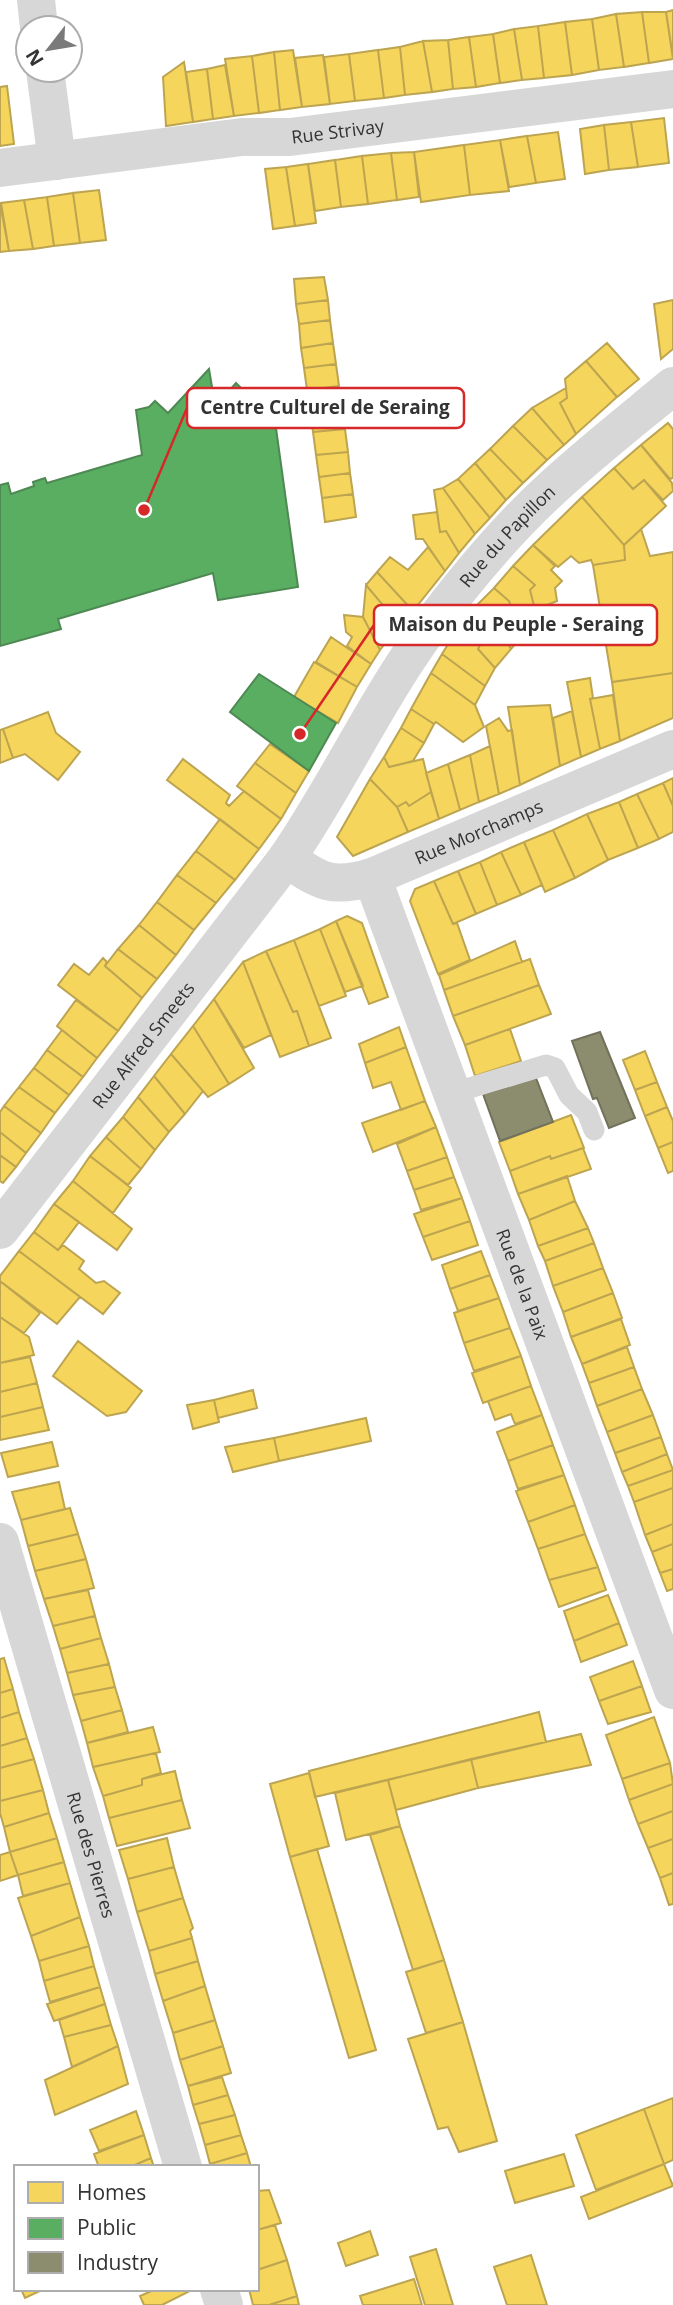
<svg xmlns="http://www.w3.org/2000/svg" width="673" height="2305" viewBox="0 0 673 2305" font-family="'Open Sans',sans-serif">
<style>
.homes{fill:#f6d55c;stroke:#bca450;stroke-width:2}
.public{fill:#5aae61;stroke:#4e8953;stroke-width:2}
.industry{fill:#8c8c6e;stroke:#71715c;stroke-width:2}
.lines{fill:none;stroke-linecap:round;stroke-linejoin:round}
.service{stroke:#d7d7d7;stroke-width:21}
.minor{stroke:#d7d7d7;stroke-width:38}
.labels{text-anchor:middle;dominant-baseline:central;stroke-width:7;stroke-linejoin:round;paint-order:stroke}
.street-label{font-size:18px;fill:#333;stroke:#fff}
.leader{fill:none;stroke:#d62828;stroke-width:2.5}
.callout-dot{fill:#d62828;stroke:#fff;stroke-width:2.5}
.callout{fill:#fff;stroke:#d62828;stroke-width:2.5}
.callout-label{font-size:19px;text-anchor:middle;font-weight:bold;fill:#333}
</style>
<rect width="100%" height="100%" fill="#fff"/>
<!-- homes -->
<path class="homes" d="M673,10v47l-7,-45z
M642,12h24l7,47 -24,4z
M642,12l7,51 -25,4 -8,-53z
M616,14l8,53 -25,3 -7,-51z
M592,19l7,51 -27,5 -7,-53z
M565,22l7,53 -28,3 -6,-52z
M538,26l6,52 -22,2 -8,-51z
M514,29l8,51 -22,3 -7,-49z
M493,34l7,49 -24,4 -7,-50z
M469,37l7,50 -23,2 -5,-49z
M448,40l5,49 -21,3 -9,-51z
M423,41l9,51 -27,3 -5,-48z
M400,47l5,48 -21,3 -6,-48z
M293,50l9,57 -22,3 -6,-58z
M378,50l6,48 -29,3 -6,-47z
M274,52l6,58 -21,3 -7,-57z
M349,54l6,47 -25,3 -6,-47z
M323,55l7,49 -28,3 -7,-49z
M252,56l7,57 -25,3 -9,-57z
M184,62l9,60 -27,4 -3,-49z
M225,65l9,51 -21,3 -6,-50z
M207,69l6,50 -20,3 -7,-50z
M7,86l7,58 -14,2v-59z
M664,118l5,45 -31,4 -7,-45z
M631,122l7,45 -29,3 -5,-45z
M604,125l5,45 -24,4 -5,-45z
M558,132l7,47 -29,4 -9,-47z
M527,136l9,47 -27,4 -9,-47z
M500,140l9,51 -39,4 -6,-50z
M464,145l6,50 -49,7 -7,-50z
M414,152l5,45 -22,3 -6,-47z
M391,153l6,47 -29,4 -6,-48z
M362,156l6,48 -27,3 -6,-47z
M335,160l6,47 -26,4 -7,-47z
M308,164l8,59 -21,3 -9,-59z
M286,167l9,59 -22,3 -8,-60z
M99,190l7,50 -26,3 -7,-50z
M73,193l7,50 -26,3 -7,-49z
M47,197l7,49 -21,3 -9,-49z
M24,200l9,49 -24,2 -8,-48z
M0,203l9,48 -9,1z
M324,277l4,23 -32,4 -2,-25z
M328,300l2,20 -31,4 -3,-20z
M673,300v49l-12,10 -7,-55z
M330,320l3,23 -32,5 -2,-24z
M333,343l3,21 -32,4 -3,-20z
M607,343l32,36 -22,18 -31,-36z
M586,361l31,36 -41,37 -16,-31 7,-5 -2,-19z
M336,364l3,22 -32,4 -3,-22z
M339,386l3,22 -32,3 -3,-21z
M566,388l1,10 -7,5 16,31 -12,11 -32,-37z
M342,408l3,21 -32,3 -3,-21z
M532,408l32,37 -17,15 -34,-34z
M668,423l5,6v49l-3,1 -29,-34z
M513,426l34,34 -24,23 -33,-34z
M345,429l3,23 -32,3 -3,-23z
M641,445l31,38 1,8 -10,9 -19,-20 -11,9 -19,-21z
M490,449l33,34 -17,17 -31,-37z
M348,452l2,21 -31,4 -3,-22z
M475,463l31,37 -16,18 -32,-39z
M614,468l19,21 11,-9 22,26 -42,39 -42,-48z
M350,473l3,21 -31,4 -3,-21z
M458,479l32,39 -15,16 -32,-46z
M443,488l32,46 -16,19 -13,-22 -6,1 -6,-42z
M353,494l3,23 -31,5 -3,-24z
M582,497l42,48 1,15 -32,5 -2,-5 -12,3 -8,-7 -13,11 -25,-22z
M437,512l3,20 6,-1 13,22 -14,18 -22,-32h-7l-3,-24z
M641,529l9,27 23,-4v121l-61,9 -19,-117 32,-5 -1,-15z
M533,545l22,21 -4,4 11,11 -7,7 2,13 -22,9 -5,-20 5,-5 -22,-19z
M428,547l17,24 -32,40 -36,-39 13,-15 18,13z
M513,566l22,19 -5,5 10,39 -18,7 -13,-35 -15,-13z
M377,572l36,39 -17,18 -16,-22 2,-3 -16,-19z
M366,585l16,19 -2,3 16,22 -16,21 -17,-33z
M494,588l15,13 13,35 -11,13 -14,-24 -21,-19z
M476,606l21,19 14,24 -16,19 -17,-19 3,-6 -21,-18z
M344,615l19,2 17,33 -9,14 -24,-18 5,-9 -6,-5z
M460,625l21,18 -3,6 17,19 -10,18 -43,-32z
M331,637l40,27 -14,23 -41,-25z
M442,654l43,32 -10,19 -44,-32z
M314,662l43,25 -19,36 -44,-26z
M431,673l44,32 9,22 -21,15 -27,-20 -2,2 -23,-15z
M673,673v45l-53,23 -8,-59z
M590,678l3,20 -3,1 10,50 -19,8 -14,-75z
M613,695l7,46 -20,8 -10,-50z
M550,705l10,61 -40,19 -12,-78z
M411,709l23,15 -10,19 -23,-15z
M572,711l9,46 -21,9 -7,-48z
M48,712l8,21 24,19 -22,28 -33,-26 -12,4 -10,-29z
M499,718l9,13 4,-1 8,55 -21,9 -13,-68z
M401,728l23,15 -11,18 -24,6 -5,-10z
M3,729l10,29 -13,5v-33z
M270,744l39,27 -13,22 -41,-30z
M490,746l9,48 -20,8 -9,-47z
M470,755l9,47 -19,8 -12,-46z
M384,757l5,10 34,-8 8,33 -22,14 -3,-4 -9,5 -27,-28z
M183,759l47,36 -4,8 3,3 15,-15 37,28 -22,30 -92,-69z
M255,763l41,30 -15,26 -44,-33z
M448,764l12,46 -21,9 -13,-46z
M673,778v28l-10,-23z
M370,779l27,28 11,25 -55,24 -16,-19z
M663,783l10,23v26l-14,7 -22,-45z
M431,792l8,27 -31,13 -11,-25 9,-5 3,4z
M637,794l22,45 -21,9 -19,-46z
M619,802l19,46 -30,12 -21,-46z
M587,814l21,46 -33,18 -22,-48z
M220,819l39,30 -24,31 -39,-29z
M553,830l22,48 -30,14 -21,-50z
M524,842l18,43 -21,10 -20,-43z
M196,851l39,29 -19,23 -39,-28z
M501,852l20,43 -24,10 -17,-43z
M480,862l17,43 -21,9 -18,-43z
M458,871l18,43 -23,10 -19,-43z
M177,875l39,28 -22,27 -37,-28z
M434,881l19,43 4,-1 13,37 -32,14 -28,-73 5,-12z
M157,902l37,28 -18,25 -37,-30z
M347,916l15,7 26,74 -19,7 -33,-83z
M336,921l27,65 -18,6 -25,-63z
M139,925l37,30 -19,24 -39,-30z
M320,929l26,67 -27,10 -25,-66z
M294,940l37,98 -22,8 -12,-35 -4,1 -27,-61z
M515,941l7,21 -78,28 -5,-15z
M118,949l39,30 -15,19 -37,-32z
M266,951l27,61 4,-1 12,35 -29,11 -37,-95z
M103,958l4,4 -2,4 37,32 -24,33 -60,-46 16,-21 15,11z
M530,959l9,26 -86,31 -9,-26z
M243,962l28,73 -27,13 -30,-49z
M539,985l12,29 -86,31 -12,-29z
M214,999l40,69 -25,16 -36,-58z
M76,1000l42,31 -21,27 -40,-32z
M193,1026l36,58 -21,13 -37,-43z
M399,1027l7,20 -41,16 -6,-19z
M510,1029l11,32 -46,15 -10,-31z
M62,1030l35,28 -14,19 -36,-27z
M406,1047l19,54 -24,9 -10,-28 -18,6 -8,-25z
M47,1050l36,27 -14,18 -35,-27z
M645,1051l12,31 -22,8 -12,-30z
M171,1054l32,37 -18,23 -31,-38z
M34,1068l35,27 -14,18 -36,-26z
M154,1076l31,38 -16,18 -31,-35z
M657,1082l10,25 -22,9 -10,-26z
M19,1087l36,26 -14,20 -37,-27z
M138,1097l31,35 -14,18 -32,-33z
M425,1101l11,26 -63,25 -11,-29z
M4,1106l37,27 -15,20 -26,-21v-20z
M667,1107l6,14v21l-15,6 -13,-32z
M571,1115l13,33 -33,11 -1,-3 -40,15 -11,-29z
M123,1117l32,33 -14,19 -35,-32z
M436,1127l11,30 -40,14 -10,-27z
M0,1132l26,21 -10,14 -16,-12z
M106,1137l35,32 -13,16 -38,-29z
M673,1142v29l-5,2 -10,-25z
M583,1148l8,21 -73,25 -8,-23 40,-15 1,3z
M0,1155l16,12 -13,16 -3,-2z
M90,1156l41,32 -18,25 -40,-32z
M447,1157l7,20 -40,13 -7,-19z
M567,1176l8,25 -46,19 -11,-26z
M454,1177l8,21 -41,12 -7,-20z
M73,1181l59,48 -15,21 -63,-46z
M462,1198l8,23 -47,16 -9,-23z
M575,1201l13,27 -50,18 -9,-26z
M54,1204l25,18 -21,28 -24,-18z
M470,1221l8,24 -46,15 -9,-23z
M588,1228l6,15 -49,18 -7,-15z
M34,1232l24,18 5,-5 21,16 -5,8 17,14 8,-2 16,12 -17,21 -84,-63z
M594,1243l9,25 -50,18 -8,-25z
M19,1251l61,46 -23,27 -57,-43v-5z
M481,1251l9,24 -40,14 -8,-24z
M603,1268l10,25 -50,19 -10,-26z
M490,1275l9,23 -41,13 -8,-22z
M0,1281l40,32 -16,20 -24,-16z
M613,1293l9,25 -51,19 -8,-25z
M499,1298l11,30 -46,15 -10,-30z
M0,1317l29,20 5,18 -34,8z
M621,1319l9,26 -48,19 -11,-27z
M510,1328l11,28 -47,15 -10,-28z
M78,1341l64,50 -16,21 -19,4 -54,-40z
M627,1347l7,20 -45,16 -7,-19z
M521,1356l10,30 -48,17 -11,-30z
M30,1357l7,26 -37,9v-29z
M634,1367l8,22 -45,17 -8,-23z
M37,1383l6,24 -43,10v-25z
M531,1386l11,29 -27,9 -4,-10 -16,6 -7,-19z
M642,1389l11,26 -46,17 -10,-26z
M253,1390l4,18 -39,10 -4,-18z
M214,1400l5,22 -26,7 -6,-24z
M43,1407l6,23 -49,10v-23z
M542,1415l11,30 -45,16 -11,-29z
M653,1415l8,22 -46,16 -8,-21z
M366,1418l5,23 -92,20 -5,-23z
M661,1437l6,17 -45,18 -7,-19z
M274,1438l5,23 -46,11 -8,-25z
M52,1442l6,24 -50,11 -7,-24z
M553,1445l11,30 -46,14 -10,-28z
M667,1454l6,16 -45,16 -6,-14z
M673,1470v18l-39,14 -6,-16z
M564,1475l11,30 -47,17 -12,-31z
M59,1482l6,27 -44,11 -9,-28z
M673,1488v36l-28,11 -11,-33z
M575,1505l10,29 -47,15 -10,-27z
M70,1508l8,26 -50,12 -7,-26z
M673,1524v20l-21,8 -7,-17z
M78,1534l8,25 -51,12 -7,-25z
M585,1534l13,33 -49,13 -11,-31z
M673,1544v25l-13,4 -8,-21z
M86,1559l8,29 -50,11 -9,-28z
M598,1567l8,23 -47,17 -10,-27z
M673,1569v20l-6,2 -7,-18z
M88,1590l7,26 -42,10 -9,-27z
M608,1595l11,28 -45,18 -10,-30z
M95,1616l6,22 -41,11 -7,-23z
M619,1623l8,22 -46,17 -7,-21z
M101,1638l8,26 -42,9 -7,-24z
M4,1658l9,31 -13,4v-34z
M633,1661l9,25 -43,15 -9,-24z
M109,1664l6,23 -42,8 -6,-22z
M642,1686l9,26 -43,12 -9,-23z
M115,1687l7,23 -41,11 -8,-26z
M13,1689l6,23 -19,6v-25z
M122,1710l6,22 -41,11 -6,-22z
M19,1712l8,26 -27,8v-28z
M539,1712l7,30 -231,55 -6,-26z
M654,1717l16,46 -48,16 -16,-44z
M153,1727l7,25 -67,15 -6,-24z
M581,1734l10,31 -113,23 -7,-29z
M27,1738l7,21 -34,9v-22z
M156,1753l5,20 -19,6v6l-39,11 -10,-29z
M34,1759l9,31 -43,11v-33z
M471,1759l7,29 -82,22 -8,-30z
M670,1763l3,21 -44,16 -7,-21z
M175,1771l7,29 -73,18 -6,-22 39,-11v-6z
M309,1773l20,73 -39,11 -20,-73z
M388,1780l12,46 -54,14 -11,-47z
M673,1784v27l-35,13 -9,-24z
M43,1790l6,23 -45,14 -4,-14v-12z
M182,1800l8,28 -73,18 -8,-28z
M673,1811v28l-25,9 -10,-24z
M49,1813l8,25 -47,14 -6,-25z
M400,1826l44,134 -31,10 -43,-135z
M57,1838l7,24 -46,13 -8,-23z
M167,1838l7,29 -46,12 -9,-29z
M673,1839v34l-13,5 -12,-30z
M317,1849l59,201 -27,8 -59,-201z
M10,1852l8,23 -18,6v-26z
M64,1862l6,21 -47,13 -5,-21z
M174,1867l9,31 -46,14 -9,-33z
M673,1873v31l-4,1 -9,-27z
M70,1883l10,34 -49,19 -13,-38z
M183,1898l10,30 -3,3 2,7 -43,13 -12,-39z
M80,1917l9,29 -50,15 -8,-25z
M192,1938l6,23 -43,13 -6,-23z
M89,1946l5,20 -50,15 -5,-20z
M444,1960l19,62 -37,11 -20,-61z
M198,1961l7,25 -42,15 -8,-27z
M94,1966l6,21 -50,15 -6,-21z
M205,1986l10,34 -42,13 -10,-32z
M100,1987l5,17 -51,17 -7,-17z
M105,2004l6,21 -47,12 -5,-17z
M215,2020l8,26 -43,14 -7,-27z
M463,2022l34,119 -38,11 -11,-25 -10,2 -30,-90z
M111,2025l7,21 -46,21 -8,-30z
M118,2046l10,38 -73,31 -10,-35z
M223,2046l8,27 -43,13 -8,-26z
M222,2077l6,18 -35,10 -5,-19z
M228,2095l7,20 -36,9 -6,-19z
M673,2098v62l-9,4 -20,-55z
M644,2109l20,55 -68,26 -20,-55z
M136,2111l8,24 -45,16 -9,-21z
M235,2115l6,20 -36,10 -6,-21z
M144,2135l7,23 -21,9h-31l-5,-13z
M241,2135l6,18 -37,11 -5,-19z
M247,2153l4,14h-40l-1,-3z
M564,2154l10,32 -59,17 -10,-32z
M151,2158l3,9h-24z
M664,2164l9,22 -84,33 -8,-22z
M269,2190l12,33 -24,7v-39z
M275,2225l12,35 -30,10v-40z
M370,2231l8,24 -32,11 -8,-23z
M436,2249l17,56h-28l-15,-48z
M531,2255l16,50h-40l-13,-38z
M287,2260l10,36 -28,9h-16l-4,-16h8v-19z
M414,2279l8,26h-59l-3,-9z
M21,2289h23l-19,9z
M156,2289h36v1l-30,15h-18l-4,-9z
M297,2296l2,9h-30z"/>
<!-- public -->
<path class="public" d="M209,369l5,30 9,-1 13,-15 12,12 23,-3 27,195 -80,13 -5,-27 -155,46 3,10 -61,17v-161l8,-2 3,11 23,-8 -1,-4 12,-4 2,5 95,-28 -6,-45 13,-3 6,-6 13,12z
M259,674l77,49 -27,48 -79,-59z"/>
<!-- industry -->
<path class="industry" d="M600,1032l35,86 -26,10 -12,-30 -4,1 -21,-58z
M536,1078l17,44 -53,19 -17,-47z"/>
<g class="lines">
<!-- service -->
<path class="service" d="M453,1093l93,-28 9,3 14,27 18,17 7,18"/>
<!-- minor -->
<g class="minor">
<path d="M36,0l3,28"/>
<path d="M45,70l12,91"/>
<path id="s1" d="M0,168l242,-31h48l383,-48"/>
<path id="s2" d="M287,858c32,24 46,31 85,19l301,-128"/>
<path id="s3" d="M372,877l301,813"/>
<path id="s4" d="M0,1230l287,-372c50,-73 87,-154 139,-226 37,-50 79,-101 125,-143 39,-36 81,-69 122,-103"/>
<path id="s5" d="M0,1542l183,625"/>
<path d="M219,2289l5,16"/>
</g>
</g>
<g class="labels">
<!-- street labels -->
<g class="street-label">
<text stroke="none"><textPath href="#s1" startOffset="340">Rue Strivay</textPath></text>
<text stroke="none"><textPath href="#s4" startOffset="861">Rue du Papillon</textPath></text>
<text stroke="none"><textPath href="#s2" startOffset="208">Rue Morchamps</textPath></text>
<text stroke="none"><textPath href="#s4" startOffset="234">Rue Alfred Smeets</textPath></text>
<text stroke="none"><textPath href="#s3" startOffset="434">Rue de la Paix</textPath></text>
<text stroke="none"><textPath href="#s5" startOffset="326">Rue des Pierres</textPath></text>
</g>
</g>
<!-- callouts -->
<path class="leader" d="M144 510L187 408M300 734L374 625"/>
<g class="callout-dot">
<circle cx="144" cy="510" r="7"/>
<circle cx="300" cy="734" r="7"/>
</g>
<g class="callout">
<rect x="187" y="388" width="277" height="40" rx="7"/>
<rect x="374" y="605" width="283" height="40" rx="7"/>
</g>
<g class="callout-label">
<text x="325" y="414">Centre Culturel de Seraing</text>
<text x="516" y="631">Maison du Peuple - Seraing</text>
</g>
<!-- legend -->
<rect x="14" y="2165" width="245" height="126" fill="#ffffff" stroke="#adadad" stroke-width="2"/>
<rect x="28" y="2182" width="35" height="21" fill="#f6d55c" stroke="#adadad" stroke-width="2"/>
<text x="77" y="2200" font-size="21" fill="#333333">Homes</text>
<rect x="28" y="2218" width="35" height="21" fill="#5aae61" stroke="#adadad" stroke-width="2"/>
<text x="77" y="2235" font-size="21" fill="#333333">Public</text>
<rect x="28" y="2252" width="35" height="21" fill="#8c8c6e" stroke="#adadad" stroke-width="2"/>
<text x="77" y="2270" font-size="21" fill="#333333">Industry</text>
<!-- north arrow -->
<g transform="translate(49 49) rotate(239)"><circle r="33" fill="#ffffff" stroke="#adadad" stroke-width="2"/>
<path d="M0-5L12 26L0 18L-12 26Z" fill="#7a7a7a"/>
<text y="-10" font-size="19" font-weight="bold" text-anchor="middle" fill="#333333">N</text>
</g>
</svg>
